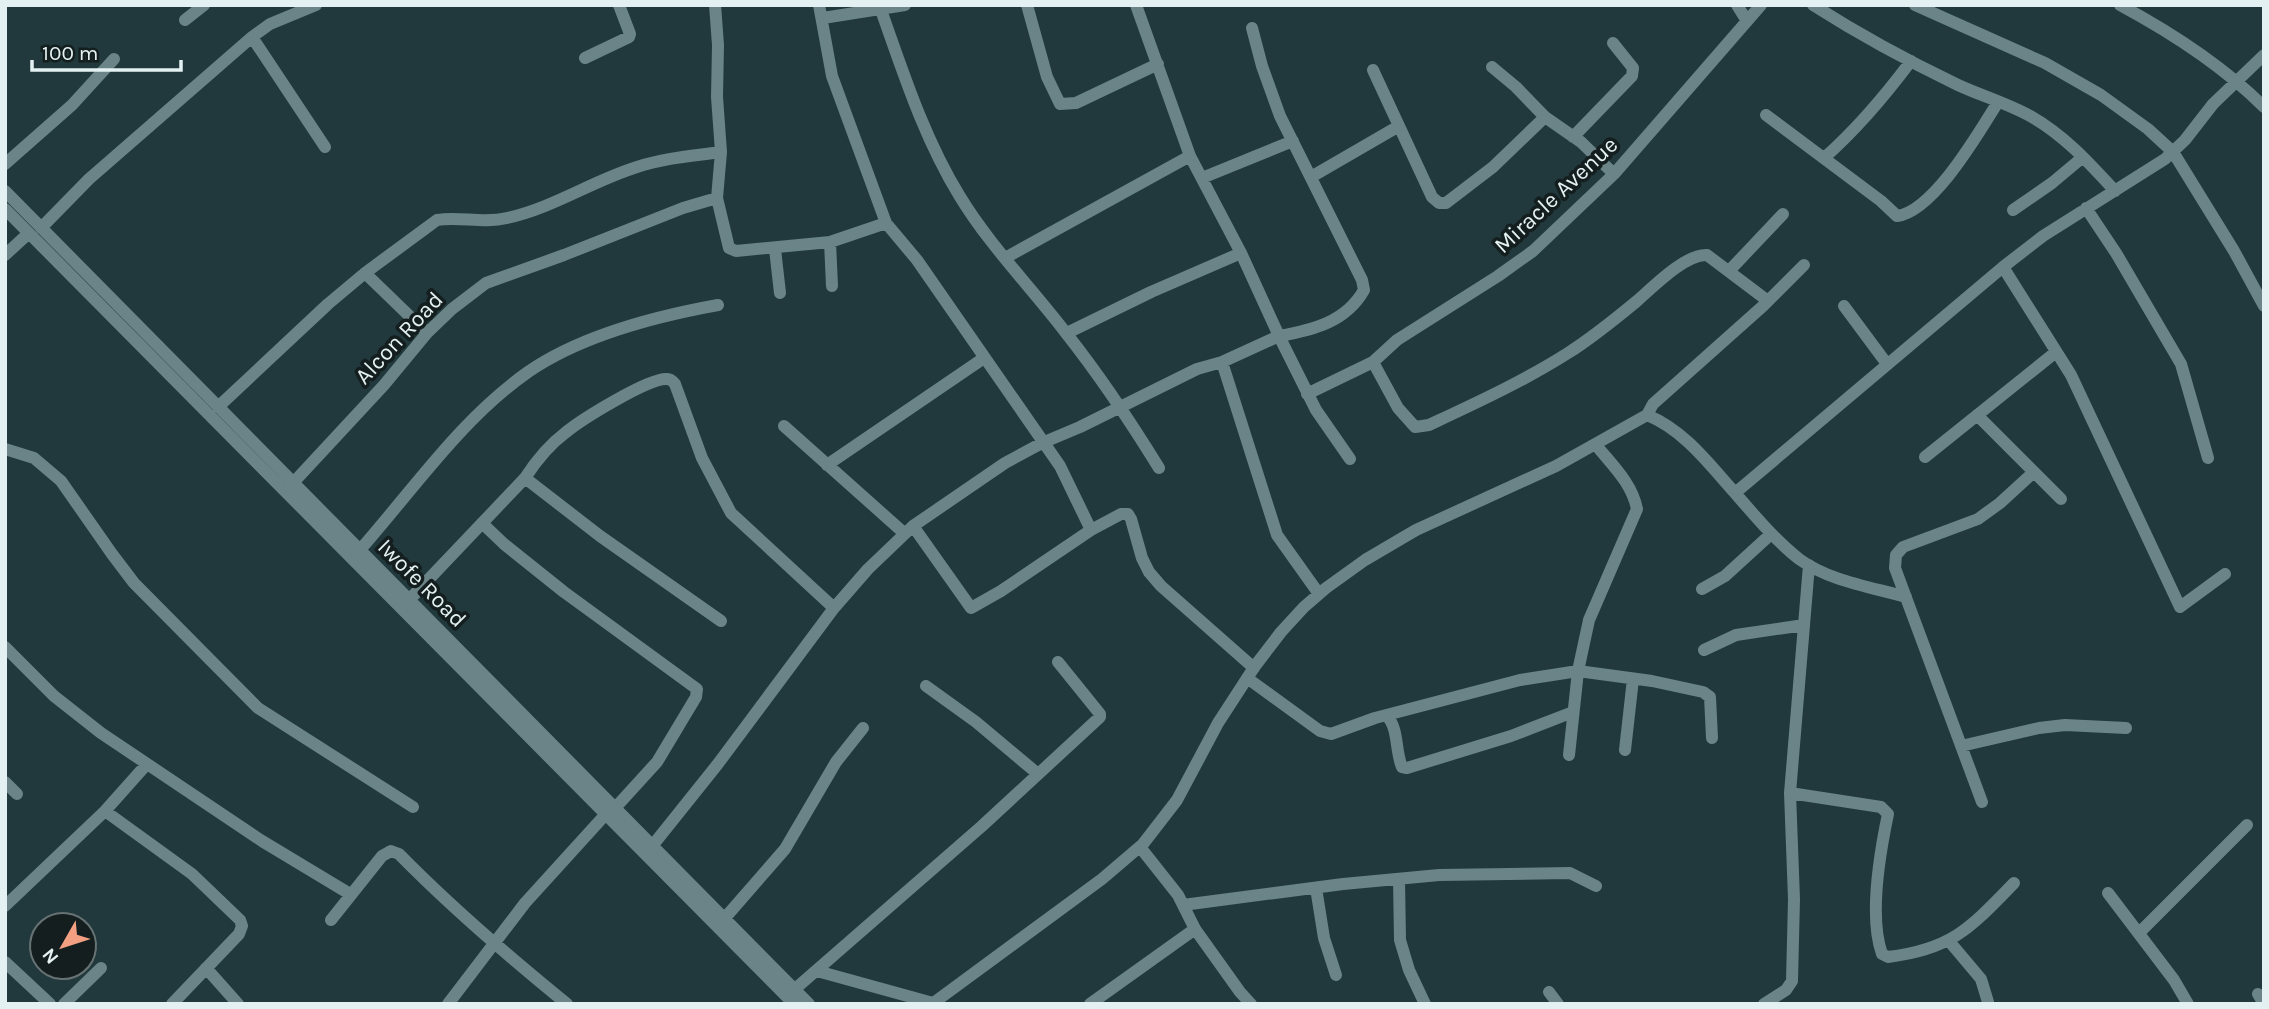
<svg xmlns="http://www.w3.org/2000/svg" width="2269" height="1009" viewBox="0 0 2269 1009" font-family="Karla,sans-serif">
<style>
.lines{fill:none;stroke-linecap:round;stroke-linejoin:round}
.minor{stroke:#6a8487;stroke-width:12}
.labels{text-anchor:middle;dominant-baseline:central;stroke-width:7;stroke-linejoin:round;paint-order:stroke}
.street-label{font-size:23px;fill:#e3f1f3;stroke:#141e1f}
</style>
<rect width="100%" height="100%" fill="#21393c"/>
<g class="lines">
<!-- minor -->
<path class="minor" d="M715,5l3,40 -1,52 4,55 -4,46 12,50 7,3 94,-9 56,-19
M819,5l13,71 54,147 31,37 143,206 31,64
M1027,5l20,72 13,27 16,-1 82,-39
M1136,5l54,151 51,97 38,83 -57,26 55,173 42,59
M1737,5l10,16
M1813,5c47,30 95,56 145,80 24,11 51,19 74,32 33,19 58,47 83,74
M1915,5l130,58 56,32 47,34 25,23 61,99 30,55
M2120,5c52,28 102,60 144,102
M881,10c22,62 43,128 78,185 30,50 72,92 107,138 34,43 64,88 93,135
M823,18l82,-13
M185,20l19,-15
M1252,28l10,38 18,50 82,164 2,10c-18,32 -51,40 -85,46l37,74 34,49
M252,37l73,110
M585,58l44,-21 1,-3 -11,-29
M1492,67l24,20 29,30 36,25 33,32
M1373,70l59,127 7,6h7l47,-36 52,-50
M1766,115l115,86 16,15c37,-5 82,-84 101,-114
M1573,137l59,-61 1,-8 -20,-25
M1824,158c33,-29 60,-61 87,-97
M5,164l67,-59 42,-46
M1311,177l88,-51
M1202,178l91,-37
M5,191l804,813
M2086,208l30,45 65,111 27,94
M5,209l789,795
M2013,210l39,-27 31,-26
M41,228l48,-49 163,-142 18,-13 46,-19
M830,242l2,44
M775,249l5,44
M5,255l24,-22
M1005,258l185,-102
M2003,267l68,108 109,232 45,-33
M1729,271l54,-57
M365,273l62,60
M1844,306l43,58
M1067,333l84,-41 90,-39
M1373,362l25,46 17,19 14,-2c47,-22 95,-44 139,-72 24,-15 46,-33 69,-52 16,-14 48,-47 70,-46l61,46
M1307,394l66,-32 24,-22 101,-64 35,-25 81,-77 147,-169
M218,407l110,-103 37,-31 72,-53c23,-4 46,4 70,-2 46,-10 85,-37 130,-51 27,-9 56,-11 84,-15
M1647,415l6,-11 110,-98 41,-41
M1977,415l84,84
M784,426l120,107
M5,449l29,9 27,23 51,73 22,29 124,125 155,99
M1925,457l131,-105
M827,465l157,-107
M525,478l75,58 121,85
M293,483l91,-98 43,-52 25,-24 34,-26 78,-28 119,-47 34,-10
M1735,493c20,23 40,47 64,66 30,22 72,28 107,38
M482,523l22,21 60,48 133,97 -1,8 -39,65 -41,45
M913,526l58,82 30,-17 90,-61 30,-16h7l3,5 11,39 7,14 12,14 93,82
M359,551c54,-61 102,-132 169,-179 52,-36 129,-56 190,-67
M1702,589l23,-13 46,-42
M409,600l116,-122c11,-17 24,-33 40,-45 17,-14 82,-54 101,-54 6,0 6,2 9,5l27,74 29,55 103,95
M5,647l49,49 47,37 161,108 88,53
M1704,650l32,-15 68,-10
M1247,678l73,53 11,3 44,-16 145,-38 58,-9 74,10 51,11 7,5 2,41
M926,686l50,36 62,52
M1387,716c12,13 8,35 15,51l5,1 104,-32 62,-24
M1961,746l78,-18 26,-3 61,3
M1625,750l8,-71
M1569,755l9,-84 11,-51 48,-111c-5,-26 -25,-44 -41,-64
M5,782l12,12
M1790,793l91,14 7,7c-8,38 -19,104 -6,140l6,3c65,-8 83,-30 126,-74
M1982,802l-87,-234 1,-13 7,-8 75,-28 22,-16 34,-31
M105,811l87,63 48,46 2,6 -3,8 -67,70
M653,845l64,-80 117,-157 34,-39 45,-43 92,-63 37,-20 38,-16 117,-58 25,-7
M1140,847l38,48 17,34 45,63 11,12
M1399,879l1,61 9,30 16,34
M1316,888l8,50 12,37
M2108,893l66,87 14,24
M1183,905l160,-21 96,-9 131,-2 26,13
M5,906l100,-95 41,-46
M724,919l61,-70 51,-87 27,-34
M331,920l51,-64 9,-5 8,3c53,54 109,102 168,150
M2139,933l108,-108
M1949,941l32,38 7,23
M5,962l45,42
M206,968l32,36
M817,971l116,32
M795,989l187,-163 118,-109v-3l-42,-52
M1549,992l9,12
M2258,994l6,10
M64,1004l37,-36
M448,1004l77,-101 80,-88
M932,1004l170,-125 41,-35 34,-44 41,-77 37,-57 26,-34 23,-25 22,-19 39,-28 51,-30 140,-64 91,-51c37,15 62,49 88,78l268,-226 40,-31 122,-77 20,-19 28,-36 51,-49
M1090,1004l105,-75
M1764,1004l22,-14 6,-9 2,-82 -4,-106 19,-228"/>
</g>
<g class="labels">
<!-- street labels -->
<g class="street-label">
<text transform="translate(1556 195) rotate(-43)">Miracle Avenue</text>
<text transform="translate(399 338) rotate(-47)">Alcon Road</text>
<text transform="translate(422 583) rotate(45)">Iwofe Road</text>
</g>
</g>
<!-- border -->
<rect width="2269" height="1009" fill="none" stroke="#e3f1f3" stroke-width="14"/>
<!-- north arrow -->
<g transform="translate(63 946) rotate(231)"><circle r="33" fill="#141e1f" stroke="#677274" stroke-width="2"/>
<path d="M0-5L12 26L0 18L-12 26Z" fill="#f3a082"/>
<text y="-10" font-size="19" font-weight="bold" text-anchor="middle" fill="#e3f1f3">N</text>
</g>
<!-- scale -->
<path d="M32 60v10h149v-10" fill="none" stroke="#e3f1f3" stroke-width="3.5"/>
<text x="42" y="60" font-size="21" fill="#e3f1f3" stroke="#141e1f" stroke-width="5" paint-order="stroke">100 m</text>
</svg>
